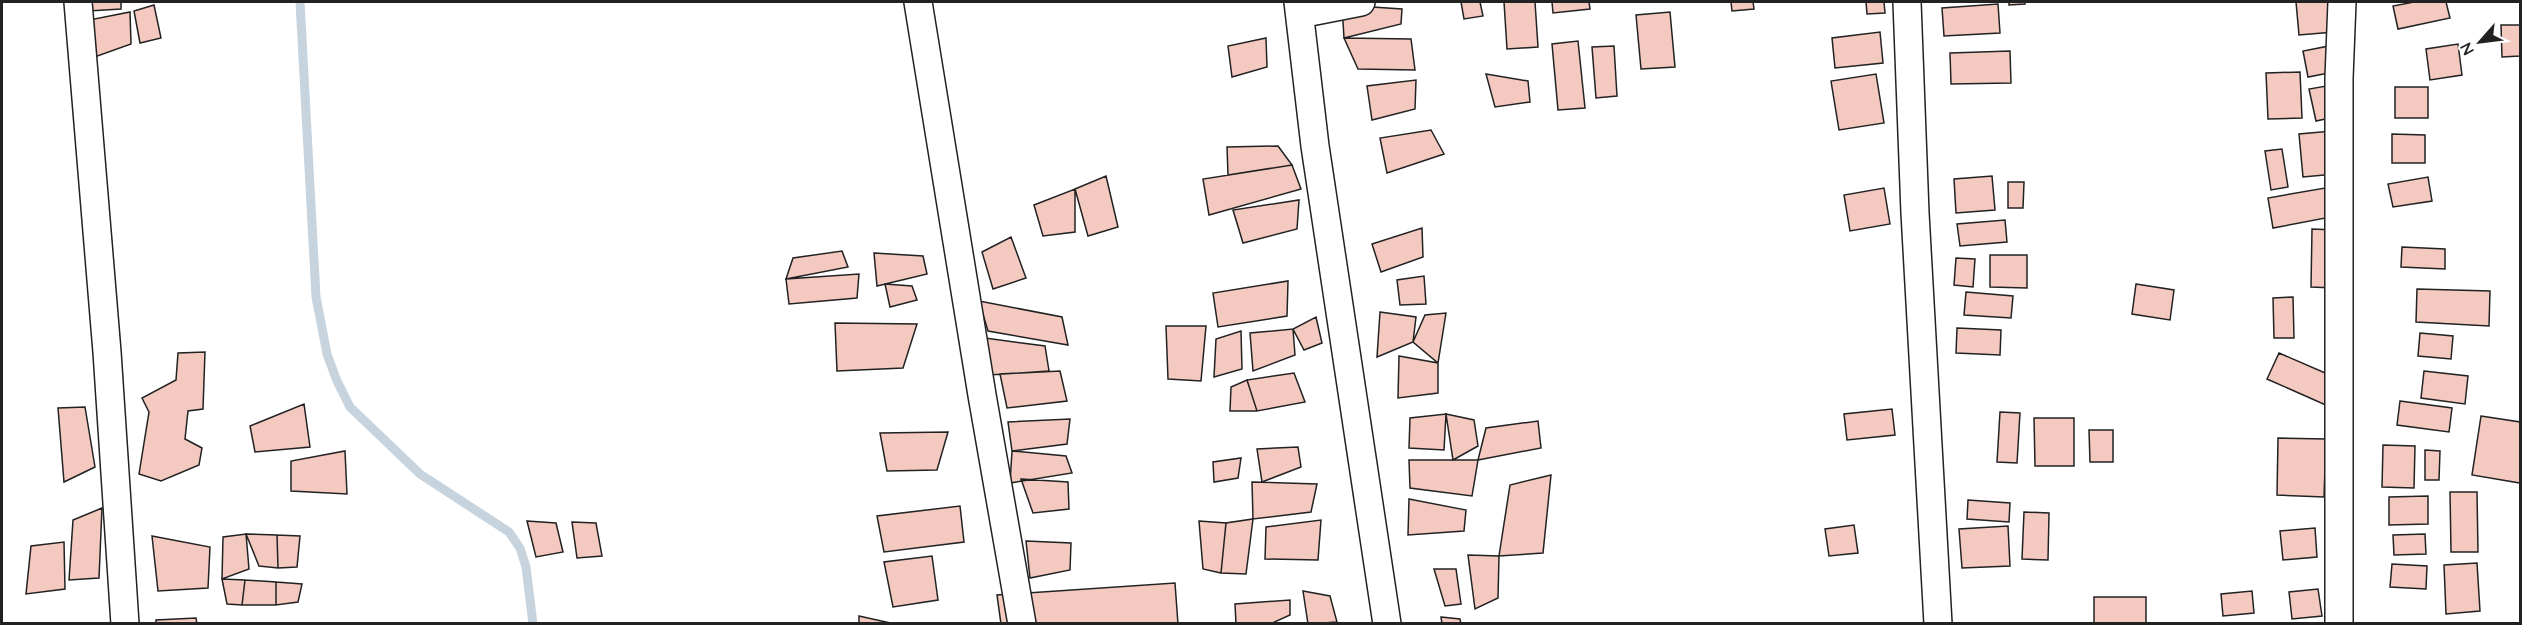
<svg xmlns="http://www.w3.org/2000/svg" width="2522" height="625" viewBox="0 0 2522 625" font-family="Quicksand,sans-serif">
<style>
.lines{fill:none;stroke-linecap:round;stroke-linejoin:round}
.stream{stroke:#c7d3dd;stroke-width:9}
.building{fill:#f3c9c0;stroke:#222;stroke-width:1.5}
.minor-casing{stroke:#222;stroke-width:30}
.minor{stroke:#fff;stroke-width:27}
</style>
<rect width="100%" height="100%" fill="#fff"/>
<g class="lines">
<!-- stream -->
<path class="stream" d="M300,2l16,295 11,57 10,27 13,26 70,67 89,58 11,16 6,19 7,57"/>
</g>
<!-- building -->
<path class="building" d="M87,2h34v7l-33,2z
M1461,2h19l3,14 -19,3z
M1504,2h31l3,45 -31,2z
M1552,2h37l1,7 -37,4z
M1731,2h22l1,7 -22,2z
M1866,2h18l1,11 -18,1z
M2009,2h16v2l-16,1z
M2296,2h35l3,30 -35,3z
M2414,2h32l4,16 -52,11 -5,-23z
M1998,4l2,29 -56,3 -2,-28z
M154,5l7,33 -21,5 -6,-32z
M1342,5l60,4 -1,15 -57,14z
M130,12l1,32 -42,15v-39z
M1670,12l5,55 -34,2 -5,-54z
M2501,25h19v31l-18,1z
M1880,32l3,31 -48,5 -3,-30z
M1266,38l1,29 -35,10 -4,-31z
M1344,38l67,1 4,31 -57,-1z
M1578,41l7,67 -27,2 -6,-66z
M2458,44l4,31 -32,5 -4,-31z
M1614,46l3,50 -21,2 -4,-51z
M2329,46l5,26 -26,5 -5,-26z
M2010,51l1,32 -60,1 -1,-31z
M2300,72l2,46 -34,1 -2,-46z
M1486,74l42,7 2,21 -35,5z
M1876,74l8,49 -45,7 -8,-49z
M1416,80l-1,29 -43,11 -5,-34z
M2332,85l7,31 -23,5 -7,-32z
M2395,87h33v31h-33z
M1431,130l13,24 -57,19 -7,-35z
M2332,131l3,43 -32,3 -4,-43z
M2392,134l33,1v28h-33z
M1278,146l14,19 -64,10 -1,-28z
M2282,149l6,38 -17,3 -6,-39z
M1292,165l9,24 -92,26 -6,-36z
M1106,176l12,51 -30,9 -13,-47z
M1992,176l3,34 -39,3 -2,-34z
M2428,177l4,24 -39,6 -5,-23z
M2008,182h16l-1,26h-15z
M1884,188l6,36 -40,7 -6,-36z
M2325,188l6,29 -58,11 -5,-30z
M1075,189v43l-32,4 -9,-31z
M1299,200l-2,29 -54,14 -10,-33z
M2005,220l2,22 -47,4 -3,-22z
M1422,228l1,29 -42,15 -9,-28z
M2312,229l24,1 -1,58 -24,-1z
M1011,237l15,41 -33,11 -11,-37z
M2402,247l43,2v20l-44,-2z
M842,251l6,16 -62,12 7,-21z
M874,253l49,3 4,18 -50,12z
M1990,255h37v33l-37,-1z
M1956,258l19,1 -2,28 -19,-2z
M859,274l-2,24 -68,6 -3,-25z
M1424,276l2,28 -26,1 -3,-25z
M1288,281l-1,35 -69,11 -5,-34z
M885,284l27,2 5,14 -27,7z
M2136,284l38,6 -4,30 -38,-6z
M2417,289l73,2 -1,35 -73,-4z
M1966,292l47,4 -2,22 -47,-3z
M2293,297l1,41h-20l-1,-40z
M979,301l83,16 6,28 -80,-14z
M1380,312l36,5 -3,25 -36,15z
M1446,313l-8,50 -25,-21 12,-27z
M1316,317l6,26 -18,7 -11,-21z
M835,323l82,1 -14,44 -66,3z
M1166,326h40l-5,55 -33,-2z
M1957,328l44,2 -1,25 -44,-2z
M1293,329l2,26 -42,16 -3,-38z
M1241,331l1,38 -28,8 2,-38z
M2420,333l33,3 -2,23 -33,-3z
M985,338l60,8 4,25 -60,4z
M205,352l-2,57 -15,2 -3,28 17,9 -3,17 -38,16 -22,-7 10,-62 -7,-14 34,-18 2,-27z
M2279,353l60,26 -11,27 -61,-27z
M1399,356l39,7v30l-40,5z
M1060,371l7,30 -60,7 -7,-34z
M2424,371l44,5 -3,28 -44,-6z
M1294,373l11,29 -48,9 -10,-31z
M1247,380l10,31h-27l1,-24z
M2400,401l52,7 -3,24 -52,-7z
M304,404l6,43 -55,5 -5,-26z
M85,407l10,60 -31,15 -6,-74z
M1892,409l3,26 -48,5 -3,-26z
M2000,412l20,1 -3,50 -20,-1z
M1446,414l-2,36 -35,-2 1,-30z
M1446,414l28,6 4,26 -25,14z
M2481,416l39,6v61l-48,-8z
M2034,418h40v48h-39z
M1070,419l-3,25 -55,7 -4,-29z
M1538,421l3,27 -63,12 8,-32z
M2089,430h24v32h-23z
M948,432l-11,38 -50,1 -7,-38z
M2278,438l48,1 -2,58 -47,-2z
M2383,445l32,1 -1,42 -32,-1z
M1298,447l3,20 -39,15 -5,-33z
M2425,450l15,1 -1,29h-14z
M345,451l2,43 -56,-3v-30z
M1012,451l54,5 6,17 -62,10z
M1241,458l-3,20 -24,4 -1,-20z
M1409,460h69l-6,36 -62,-8z
M1551,475l-8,78 -44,3 11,-71z
M1021,479l47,3 1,27 -36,4z
M1252,482l65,2 -6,28 -58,7z
M2450,492h27l1,60h-27z
M2428,496v28l-39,1v-28z
M1409,499l57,11 -2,21 -56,4z
M1968,500l42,3 -1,19 -42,-3z
M960,506l4,36 -80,10 -7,-36z
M102,508l-3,70 -30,2 4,-60z
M2024,512l25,1 -1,47 -26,-1z
M1253,519l-7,55 -25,-1 5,-50z
M1321,520l-3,40 -53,-1 1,-32z
M527,521l29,2 7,29 -27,5z
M1199,521l27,2 -5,50 -18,-4z
M572,522l24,1 6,33 -25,2z
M1854,525l4,28 -29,3 -4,-27z
M2008,526l2,40 -48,2 -3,-39z
M2315,528l2,29 -34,3 -3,-29z
M246,534l3,35 -27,10 1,-42z
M246,534l31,1 1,33 -19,-2z
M2425,534l1,20 -32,1 -1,-20z
M277,535l23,1 -3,31 -19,1z
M152,536l58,11 -2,41 -50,3z
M1026,541l45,2 -1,27 -40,8z
M64,542l1,47 -39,5 5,-48z
M1468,555l31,1 -1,42 -23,11z
M932,556l6,44 -45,7 -9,-45z
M2477,563l3,48 -34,3 -2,-49z
M2392,564l35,2 -1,23 -36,-2z
M1434,569h22l5,35 -16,2z
M222,579l23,1 -3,25 -15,-1z
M245,580l31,2v23h-34z
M276,582l26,2 -4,18 -22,3z
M1175,583l3,41h-177l-4,-29z
M2318,589l4,27 -30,3 -3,-27z
M1303,591l27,5 7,26 -29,2z
M2252,591l2,22 -31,3 -2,-22z
M2094,597h52v27h-52z
M1290,600v15l-20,9h-34l-1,-20z
M859,616l36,8h-36z
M1441,617l19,2 1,5h-19z
M196,618l1,6h-41v-4z"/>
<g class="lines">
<!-- minor casing -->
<g class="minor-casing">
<path id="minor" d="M78,2l29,350 18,272
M918,2l64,393 40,229
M1298,2l17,144 72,478
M1907,2l8,211 23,411
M1300,14l61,-12
M2339,624v-546l3,-76"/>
</g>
<!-- minor -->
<use href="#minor" class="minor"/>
</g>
<!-- border -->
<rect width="2522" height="625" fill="none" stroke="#222222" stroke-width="6"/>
<!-- north arrow -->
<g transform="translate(2480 42) rotate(242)" stroke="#ffffff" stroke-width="4.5" paint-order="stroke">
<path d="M0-4.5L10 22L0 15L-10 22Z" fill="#222222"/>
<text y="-9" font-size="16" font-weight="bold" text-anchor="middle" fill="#222222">N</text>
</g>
</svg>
